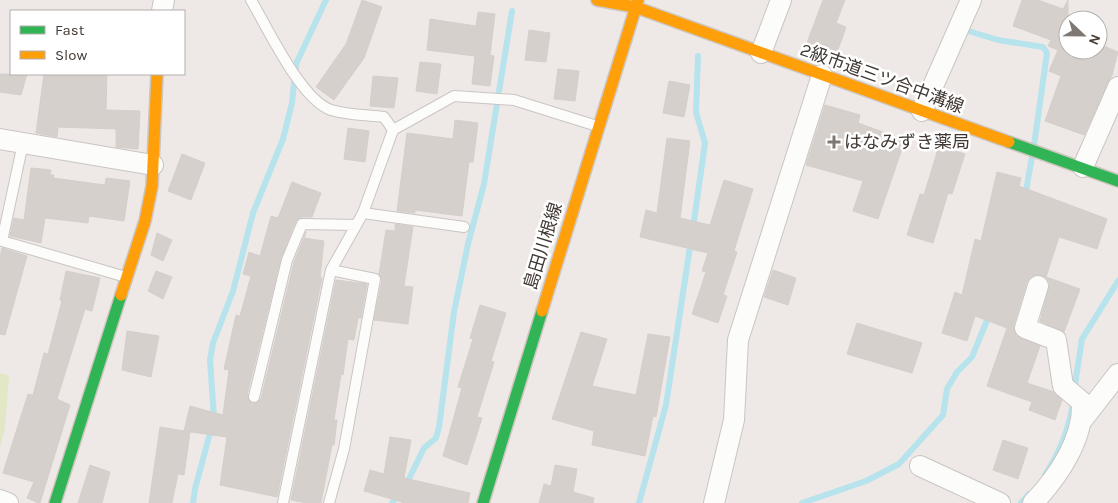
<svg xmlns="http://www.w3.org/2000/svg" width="1118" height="503" viewBox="0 0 1118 503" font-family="Karla,'Noto Sans JP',sans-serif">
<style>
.green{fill:#e2e7c6}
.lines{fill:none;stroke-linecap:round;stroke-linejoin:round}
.stream{stroke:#b6e3ec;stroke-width:6}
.building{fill:#d6d0cd;stroke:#d5cfcc}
.lane-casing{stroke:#cac5c2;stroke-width:12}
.street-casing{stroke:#cac5c2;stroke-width:22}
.fast-casing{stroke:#cec6be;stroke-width:14}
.slow-casing{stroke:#cec6be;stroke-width:14}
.lane{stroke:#fcfcfb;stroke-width:10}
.street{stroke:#fcfcfb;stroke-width:20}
.fast{stroke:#30b455;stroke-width:11}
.slow{stroke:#ff9f0a;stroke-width:11}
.poi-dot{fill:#7e7772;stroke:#fff;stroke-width:2}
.labels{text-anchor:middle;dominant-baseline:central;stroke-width:5;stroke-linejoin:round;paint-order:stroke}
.street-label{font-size:18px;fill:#423933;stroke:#fff}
.poi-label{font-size:18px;fill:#423933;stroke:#fff;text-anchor:start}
</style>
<rect width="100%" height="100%" fill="#eee9e6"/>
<!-- green -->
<path class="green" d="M0,373l9,3 -4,52 -5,20z"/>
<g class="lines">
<!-- stream -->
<path class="stream" d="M968,31l30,9 45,7 4,6 -13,92
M1025,196l7,-39
M693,228l12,-85 -9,-31 2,-56
M1074,391l8,-52 36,-58
M1045,475c14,-21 24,-47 28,-72
M406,485l18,-37 12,-10 3,-11 15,-115 14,-68 16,-60 28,-173
M193,503l2,-14 19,-71 -4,-58 3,-17 20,-52 20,-78 30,-74 9,-36 4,-39 30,-64
M392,503l8,-10
M639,503l27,-98 25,-165
M802,503l64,-22 33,-17 44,-49 4,-26 10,-17 15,-15 18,-44
M1021,503l8,-9"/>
</g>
<!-- building -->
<path class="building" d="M362,0l20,7 -18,51 -30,42 -18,-13 30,-43z
M823,0h22l-9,23 10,4 -11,31 -30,-10z
M1022,0h16l25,9 5,-9v50h30l1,-6 19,8 -6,23 -28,60 -39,-14 16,-45 -12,-5 9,-21 -10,-4 3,-6 -38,-14z
M478,12l17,2 -5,41 4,1 -4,30 -18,-2 3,-28 -48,-6 3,-31 46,7z
M529,30l21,3 -4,29 -21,-2z
M420,62l21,2 -4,30 -21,-3z
M558,69l21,2 -4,30 -21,-2z
M0,74h27l-6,21 -21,-3z
M44,74h63l-1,36 34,1 -2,38 -22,-2v-18l-58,-2 -1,10 -21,-4z
M373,76l25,2 -4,30 -24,-2z
M669,81l21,4 -6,32 -21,-4z
M825,105l35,10 -2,8 47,17 -27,79 -25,-8 10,-30 -57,-16z
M455,120l23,3 -5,39h-4l-7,54 -47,-6v3l-18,-2 10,-78 46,6z
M348,128l21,3 -4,31 -21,-3z
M667,138l23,3 -10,77 30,7 14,-45 29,9 -19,62 3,1 -14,43 4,1 -9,27 -26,-9 14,-42 -4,-1 6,-18 -68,-16 6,-27 11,3z
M939,146l26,8 -13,40 -4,-1 -15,50 -26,-8 13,-41 4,1z
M182,154l23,9 -14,37 -23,-9z
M31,168l20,2 -1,5h4l-1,3 52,7 1,-7 24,3 -6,40 -35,-5 -1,7 -43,-5 -4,25 -31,-7 4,-18 10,2z
M997,172l24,6 -2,8 88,33 -10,30 -38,-12 -13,40 34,12 -16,43 -24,-11 10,-37 -3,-6 -6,-3 -11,2 -3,5 -13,42 2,12 24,10 -13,37 27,9 8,8 -7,20 -26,-10 3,-8 -45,-16 20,-58 -32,-12 -8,25 -25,-8 13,-41 7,3 13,-56 6,2z
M292,182l29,11 -9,24h-10l-6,4 -15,37 -34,137 5,9 4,-1 5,-4 33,-137 12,-30 -2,6 20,3 -4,36 2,1 -45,219 -57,-12 7,-48 -43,-6 6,-25 33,9 6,-45 -5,-1 12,-54 4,1 11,-40 -8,-2 6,-22 11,4 11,-40 7,2z
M395,224l18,3 -9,59 9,1 -5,37 -34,-4 8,-40 -3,-6 7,-44 9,1z
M157,233l15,7 -9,21 -12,-6z
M2,248l25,8 -22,79 -5,-1v-77z
M773,270l23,8 -8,27 -24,-8z
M66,271l34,7 -8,33 -7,-2 -28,90 13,6 -30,98h-2l-11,-5 7,-16 -31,-9 25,-79 5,1 11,-42 4,1 14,-53 -2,-1z
M156,271l16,6 -9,22 -15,-8z
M336,280l31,4 -6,34h-3l-4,22 -6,-1 -5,36 -2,-1 -7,46h3l-3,25h-2l-11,58h-15l-15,-3z
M480,305l26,8 -15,48 3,1 -17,55 5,1 -15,47 -24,-9 19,-68 -4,-1 15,-48 -3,-1z
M857,323l65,20 -10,30 -65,-19z
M127,331l32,5 -8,41 -29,-7z
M581,332l26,7 -15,47 44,9 12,-61 22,3 -14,80 -3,-1 -8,40 -53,-11 2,-14 -42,-12z
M160,427l30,5 -6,43 -6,-1 -6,29h-23z
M390,437l21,3 -7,38 66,15 -2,10h-63l-41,-12 6,-21 14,4z
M1003,440l25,8 -10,31 -25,-9z
M90,465l20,7 -8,31h-24z
M555,465l22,4 -4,23 21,6 -1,5h-54l5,-19 7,2z"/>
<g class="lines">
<!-- lane casing -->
<g class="lane-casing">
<path id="lane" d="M251,0c16,27 50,100 80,110 16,5 36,5 53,7l9,13
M23,143l-21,98 124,36
M363,213l101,14
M254,397l33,-137 15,-36 54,1
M283,503l48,-233 32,-57 30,-83 61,-34 60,4 83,26
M329,503l15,-54 31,-170 -44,-9"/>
</g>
<!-- street casing -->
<g class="street-casing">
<path id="street" d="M162,11l2,-11
M761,53l20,-53
M922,111l49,-111
M0,139l153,26
M1083,167l35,-80
M1083,419l35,-45
M920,466l80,37
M0,500l8,3
M714,503l20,-83 4,-80 84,-265
M1033,503c25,-26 51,-64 49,-101l-19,-16 -7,-46 -31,-12 13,-42"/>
</g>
<!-- fast casing -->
<g class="fast-casing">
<path id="fast" d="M1009,142l109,39
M55,503l66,-208
M483,503l59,-192"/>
</g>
<!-- slow casing -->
<g class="slow-casing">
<path id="slow" d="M597,0l38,7 374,135
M121,295l24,-74 7,-35 5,-112
M542,311l96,-311"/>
</g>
<!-- lane -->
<use href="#lane" class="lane"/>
<!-- street -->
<use href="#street" class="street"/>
<!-- fast -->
<use href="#fast" class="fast"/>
<!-- slow -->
<use href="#slow" class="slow"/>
</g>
<!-- markers -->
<path class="poi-dot" d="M831.5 134.5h5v5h5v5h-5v5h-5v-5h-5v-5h5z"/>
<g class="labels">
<!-- street labels -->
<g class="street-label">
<text transform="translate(882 78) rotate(20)">2級市道三ツ合中溝線</text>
<text transform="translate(543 246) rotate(-73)">島田川根線</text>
</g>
<!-- poi labels -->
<g class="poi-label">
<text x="844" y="142">はなみずき薬局</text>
</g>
</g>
<!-- legend -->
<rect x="10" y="10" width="175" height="65" fill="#ffffff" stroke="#b3b0ad"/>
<rect x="20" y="26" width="25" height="8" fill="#30b455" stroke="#b3b0ad"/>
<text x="55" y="35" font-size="15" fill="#423933">Fast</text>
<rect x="20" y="51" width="25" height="8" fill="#ff9f0a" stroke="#b3b0ad"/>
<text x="55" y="60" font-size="15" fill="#423933">Slow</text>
<!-- north arrow -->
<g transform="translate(1083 35) rotate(112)"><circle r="24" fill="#ffffff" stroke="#b3b0ad"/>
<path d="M0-4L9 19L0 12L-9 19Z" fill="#7e7772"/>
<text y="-8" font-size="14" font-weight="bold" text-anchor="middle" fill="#423933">N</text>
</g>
</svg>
